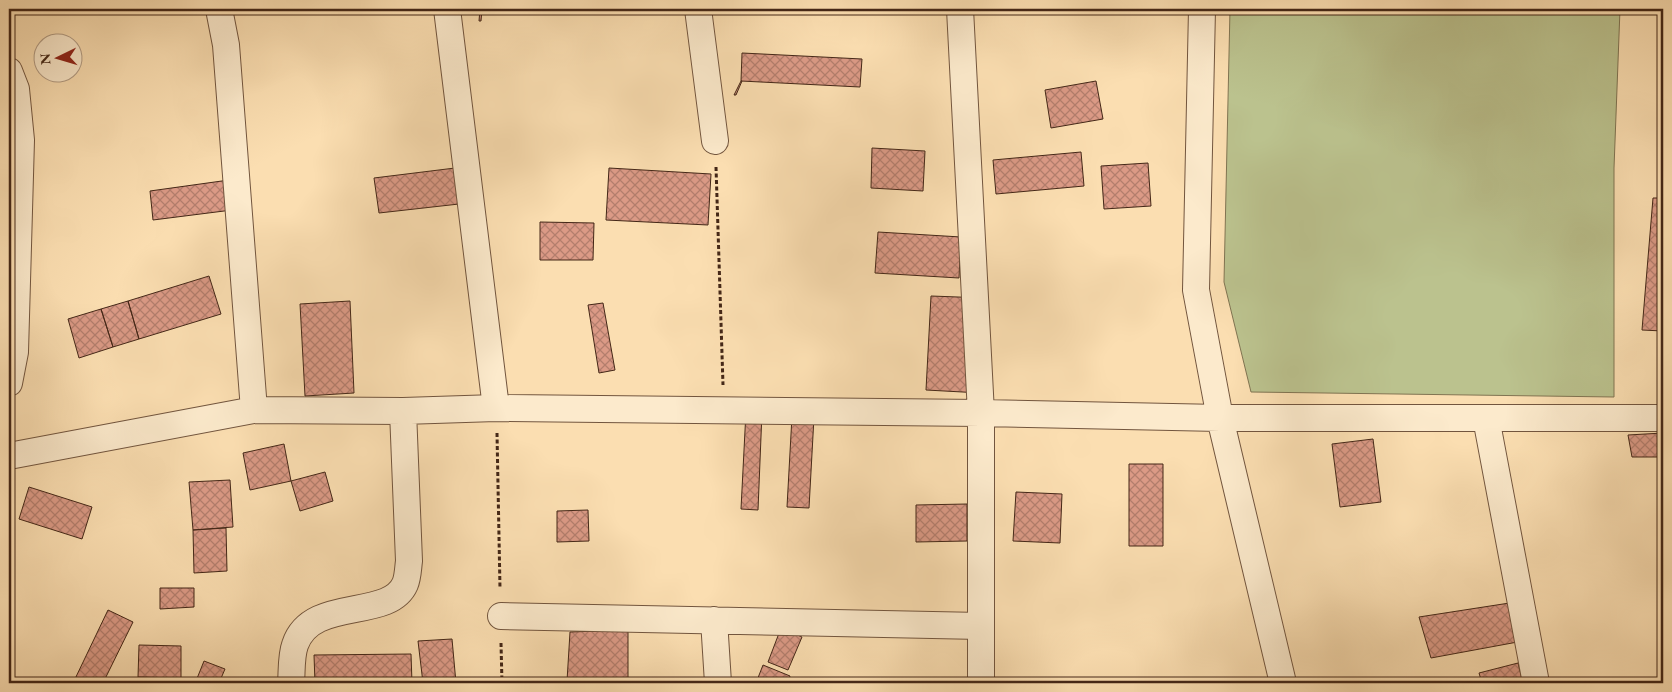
<svg xmlns="http://www.w3.org/2000/svg" width="1672" height="692" viewBox="0 0 1672 692" font-family="'EB Garamond',serif">
<style>
.park{fill:#bbc28e;stroke:#807452}
.building{fill:url(#building-cross-hatch);stroke:#442717}
.lines{fill:none;stroke-linecap:round;stroke-linejoin:round}
.street-casing{stroke:#72553e;stroke-width:28}
.path{stroke:#442717;stroke-width:3;stroke-dasharray:4 2.5;stroke-linecap:butt}
.street{stroke:#fceacc;stroke-width:26}
</style>
<defs>
<pattern id="building-cross-hatch" width="8" height="8" patternUnits="userSpaceOnUse" patternTransform="scale(1.25)"><rect width="8" height="8" fill="#db9a86"/><path d="M0 0l8 8M0 8l8-8" fill="none" stroke="#b37e6d"/></pattern>
</defs>
<rect width="100%" height="100%" fill="#fbdeb1"/>
<filter id="stains"><feTurbulence type="fractalNoise" baseFrequency=".004" numOctaves="4"/><feColorMatrix values="0 0 0 0 .2 0 0 0 0 .09 0 0 0 0 .02 0 0 0 .5 -.17"/></filter>
<radialGradient id="worn" r=".72"><stop offset=".6" stop-color="#630" stop-opacity="0"/><stop offset="1" stop-color="#630" stop-opacity=".3"/></radialGradient>
<!-- park -->
<path class="park" d="M1230,9h390l-6,159v229l-363,-5 -27,-110z"/>
<!-- building -->
<path class="building" d="M480,9h2l-1,12h-2z
M528,9h57v3z
M1661,50h2v119z
M742,53l120,6 -2,28 -119,-6z
M741,81h1l-6,14h-2z
M1096,81l7,38 -52,9 -6,-38z
M872,148l53,3 -2,40 -52,-3z
M1081,152l3,34 -88,8 -3,-34z
M1148,163l3,43 -47,3 -3,-43z
M455,168l4,36 -80,9 -5,-35z
M609,168l102,6 -3,51 -102,-5z
M229,180l3,30 -79,10 -3,-29z
M1653,198h10v133l-21,-1z
M540,222l54,1 -1,37h-53z
M878,232l83,5 -2,41 -84,-5z
M209,276l12,38 -82,25 -11,-38z
M931,296l54,2 -4,95 -55,-3z
M128,301l11,38 -26,8 -12,-38z
M350,301l4,92 -49,3 -5,-92z
M603,303l12,67 -16,3 -11,-68z
M101,309l12,38 -34,11 -11,-39z
M746,411l16,1 -4,98 -17,-1z
M792,416l22,1 -5,91 -22,-1z
M1663,433v24h-31l-4,-22z
M1373,439l8,63 -41,5 -8,-63z
M284,444l7,37 -41,9 -7,-37z
M1129,464h34v82h-34z
M325,472l8,29 -33,10 -9,-30z
M230,480l3,47 -40,3 -4,-48z
M29,487l63,20 -10,32 -63,-20z
M1016,492l46,2 -2,49 -47,-2z
M967,504v37l-51,1v-37z
M588,510l1,31 -32,1v-31z
M226,528l1,43 -33,2 -1,-43z
M160,588h34v19l-34,2z
M1516,602l7,39 -92,17 -12,-41z
M108,610l25,12 -30,61h-23l-6,-2z
M781,628l21,9 -14,33 -20,-8z
M628,630v50l-61,1 3,-49z
M1660,635h3v25z
M452,639l4,44h-33l-5,-42z
M139,645l42,1v32l-43,-1z
M411,654l1,29h-97l-1,-28z
M204,661l21,8 -6,14h-16l-7,-2z
M1518,663l5,20h-41l-3,-10z
M763,665l27,11 -2,7h-32z"/>
<g class="lines">
<!-- street casing -->
<g class="street-casing">
<path id="street" d="M219,9l7,36 28,365
M447,9l49,399
M698,9l17,132
M960,9l21,404v270
M1202,9l-6,281 24,128 63,265
M9,71l7,18 5,51 -6,212 -6,31
M1486,418l50,265
M9,456l245,-46 149,1 93,-3 485,5 239,5h443
M501,616l480,10
M714,620l4,63
M291,683c1,-12 0,-27 4,-38 16,-49 94,-24 110,-61 3,-7 3,-16 4,-23l-6,-150"/>
</g>
<!-- path -->
<path class="path" d="M716,167l7,218
M497,433l3,156
M501,643l1,40"/>
<!-- street -->
<use href="#street" class="street"/>
</g>
<!-- margin -->
<rect width="1672" height="692" fill="none" stroke="#fbdeb1" stroke-width="30"/>
<rect x="10" y="10" width="1652" height="672" fill="none" stroke="#442717" stroke-width="2.5"/>
<rect x="15" y="15" width="1642" height="662" fill="none" stroke="#442717"/>
<!-- north arrow -->
<g transform="translate(58 58) rotate(265)"><circle r="24" fill="#fceacc" stroke="#b29c84"/>
<path d="M0-4L9 19L0 12L-9 19Z" fill="#8f2418"/>
<text y="-8" font-size="14" font-weight="bold" text-anchor="middle" fill="#442717">N</text>
</g>
<rect width="100%" height="100%" filter="url(#stains)"/>
<rect width="100%" height="100%" fill="url(#worn)"/>
</svg>
